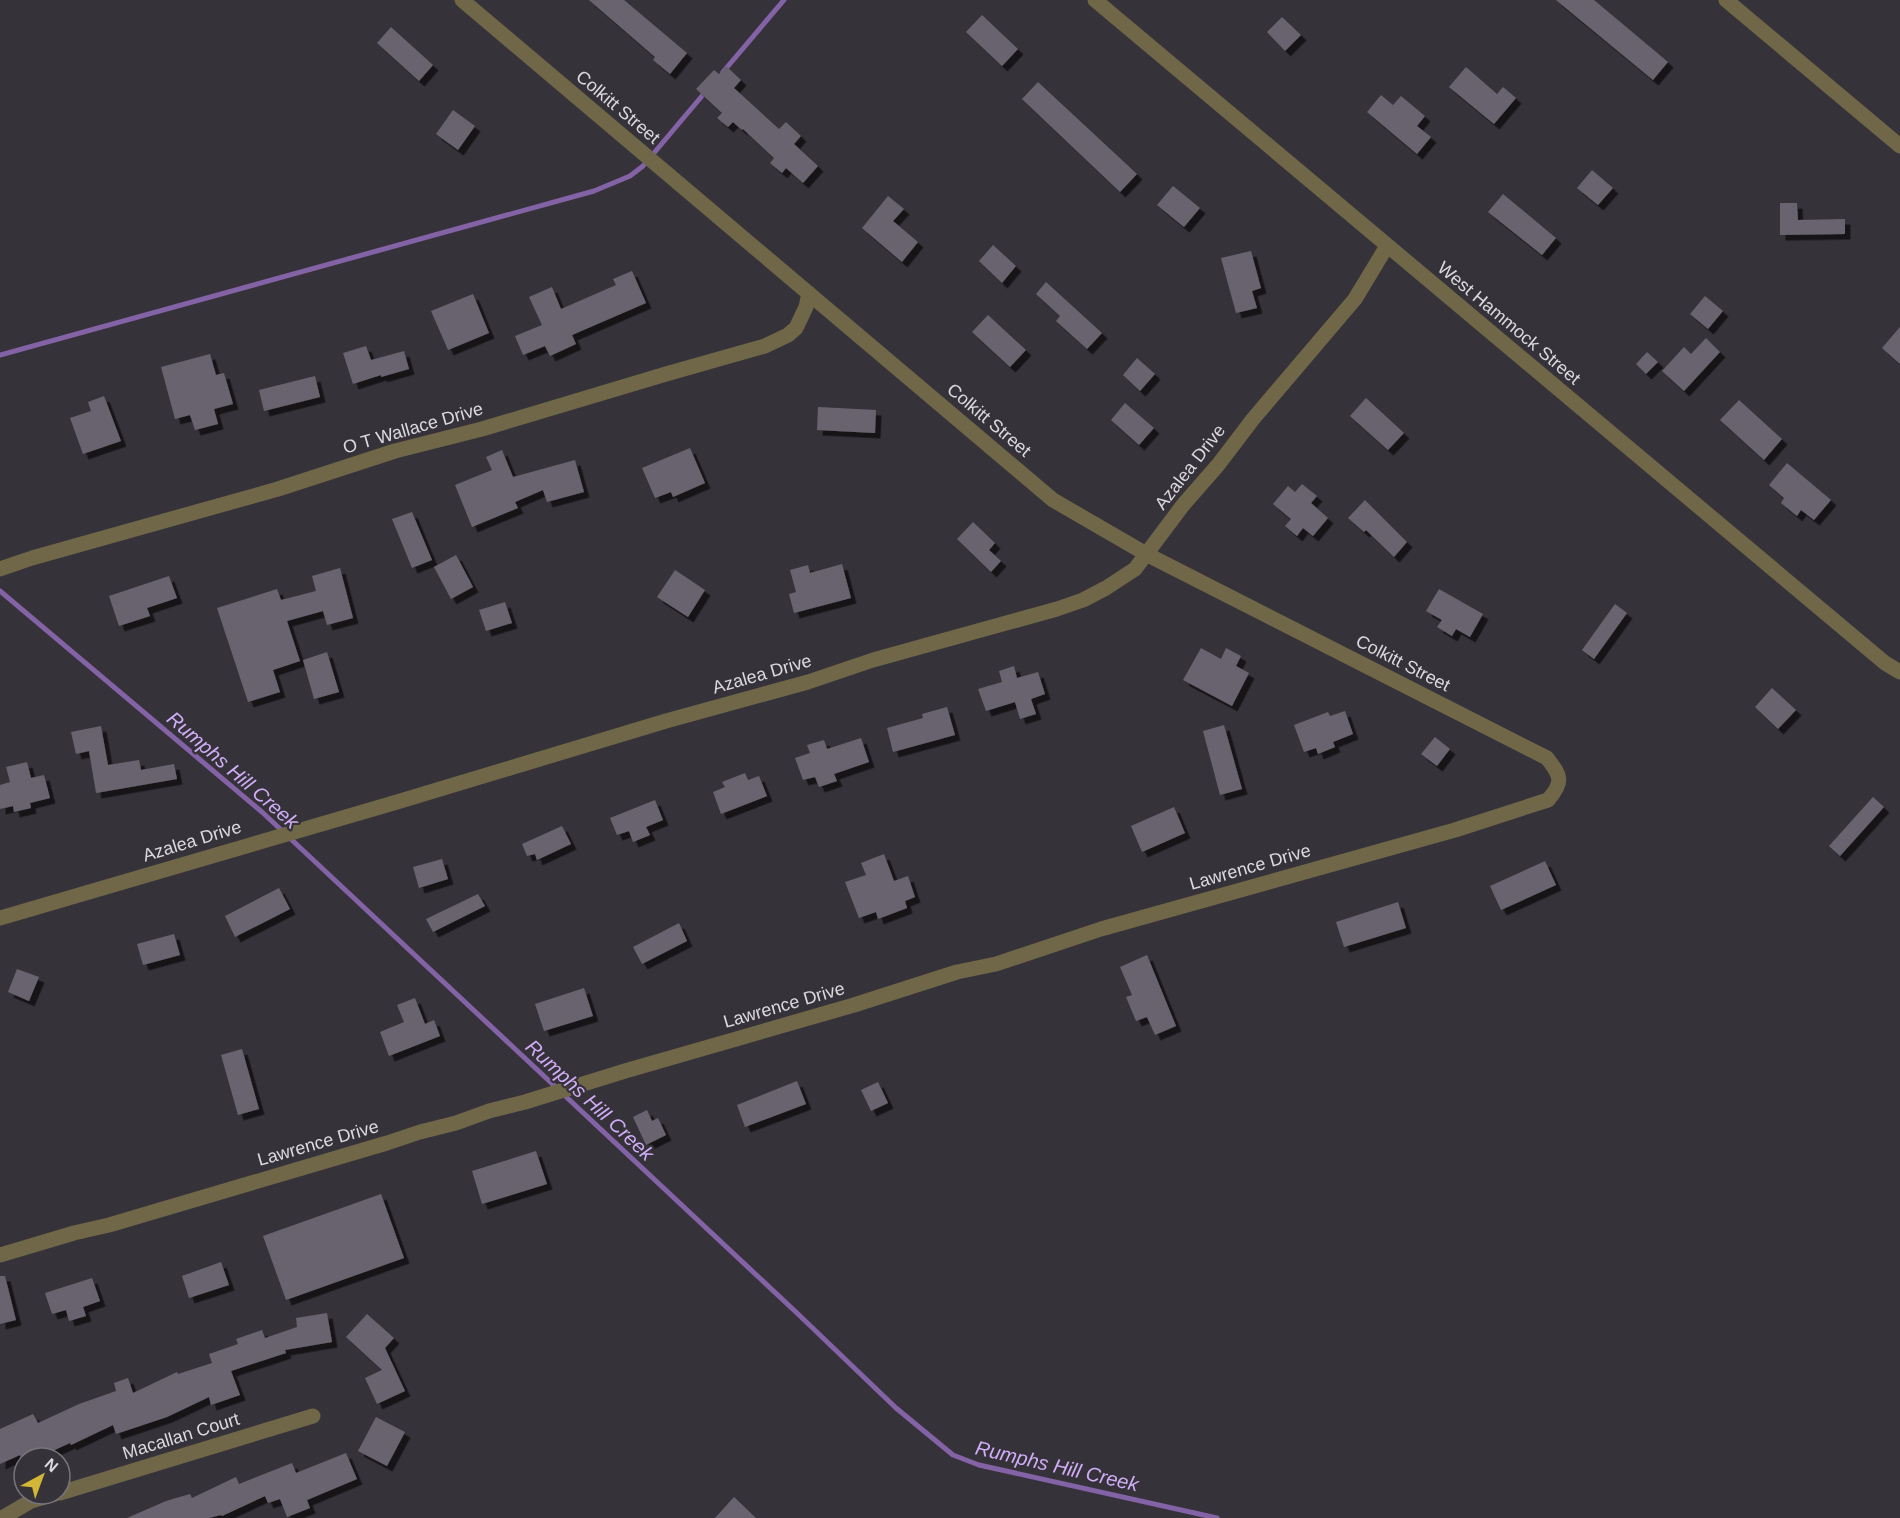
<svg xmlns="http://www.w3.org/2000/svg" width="1900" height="1518" viewBox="0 0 1900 1518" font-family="Helvetica,sans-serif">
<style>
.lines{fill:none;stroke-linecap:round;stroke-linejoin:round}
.stream{stroke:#8363a6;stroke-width:5}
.building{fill:#68646e;filter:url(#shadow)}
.minor{stroke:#6f6747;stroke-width:15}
.labels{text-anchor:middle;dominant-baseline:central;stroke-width:4.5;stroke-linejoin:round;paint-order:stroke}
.street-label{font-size:18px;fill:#dbd9de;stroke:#36323a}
.water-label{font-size:20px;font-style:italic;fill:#d0adf7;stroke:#36323a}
</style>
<defs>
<filter id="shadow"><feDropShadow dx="5.5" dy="5.5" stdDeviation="0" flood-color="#0009"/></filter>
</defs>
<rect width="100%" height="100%" fill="#36323a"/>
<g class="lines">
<!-- stream -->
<path class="stream" d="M723,72l61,-72
M0,355l594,-164 36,-15 13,-10 64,-76
M0,591l262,221 536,502 98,94 57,47 26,10 238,53"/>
</g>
<!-- building -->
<path class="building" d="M589,0h35l63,53 -17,21 -17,-14 2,-3z
M1556,0h38l74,62 -15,18z
M982,15l36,34 -16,17 -36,-34z
M1282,17l19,18 -16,16 -18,-19z
M391,27l42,38 -14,16 -42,-38z
M726,66l15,14 -7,8 45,41 7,-7 15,14 -7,8 24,22 -15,17 -17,-15 -4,5 -12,-10 4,-5 -31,-29 -1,1 -9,-8 -5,5 -11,-9 5,-5 -26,-24 18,-19 5,4z
M1466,67l31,27 6,-7 13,11 -22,26 -45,-37z
M1038,82l99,92 -17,18 -98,-93z
M1381,95l12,10 8,-9 24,20 -8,10 14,11 -14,17 -50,-42z
M453,110l22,16 -17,24 -22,-16z
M1592,170l21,18 -15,17 -21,-17z
M1173,186l27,22 -16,19 -27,-22z
M1503,194l53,44 -14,17 -54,-43z
M888,196l16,13 -11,12 25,21 -16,20 -40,-34z
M1780,203h17l1,17 47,-1v15l-65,1z
M993,245l23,21 -14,17 -23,-22z
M1251,251l10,37 -9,3 5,17 -21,5 -15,-55z
M632,271l14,32 -74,32 4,9 -26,12 -5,-10 -22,9 -8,-19 27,-11 -13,-28 23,-10 9,22 55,-24 -3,-6z
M1046,282l56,51 -15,16 -31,-28 4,-5 -24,-22z
M473,294l16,39 -41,17 -17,-39z
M1705,296l18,15 -15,18 -18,-15z
M988,315l38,35 -16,17 -38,-35z
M1900,327v37l-18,-16z
M1706,338l14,14 -36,39 -22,-20 22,-24 7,7z
M366,346l5,14 33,-9 5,18 -28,8v-2l-28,9 -10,-31z
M1647,352l11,10 -12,12 -10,-10z
M210,354l6,21 8,-2 9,31 -19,5 4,15 -23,6 -5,-15 -15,4 -14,-52z
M1137,358l18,16 -15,17 -17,-16z
M315,376l5,21 -56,14 -5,-21z
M104,396l17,45 -38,13 -13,-36 21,-7 -3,-9z
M1366,398l38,35 -16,17 -38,-34z
M1739,400l43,39 -18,21 -44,-40z
M1125,403l29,25 -15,17 -28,-25z
M818,407l58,3 -1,23 -58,-3z
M690,448l15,35 -32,14 -2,-5 -16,6 -13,-30z
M502,450l11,27 62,-17 9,32 -37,10 -4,-12 -28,12 3,6 -46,19 -17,-42 37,-15 -6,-13z
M1787,463l44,37 -17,20 -13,-10 -4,6 -16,-13 3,-5 -15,-13z
M1302,484l15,12 -6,7 17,15 -15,18 -10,-8 -6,8 -12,-10 6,-7 -18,-15 15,-18 7,6z
M1365,500l42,42 -13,15 -28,-27 -2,2 -16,-14z
M412,512l20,48 -20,8 -20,-49z
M973,522l22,21 -6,7 12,11 -10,11 -34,-33z
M456,555l17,32 -22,12 -17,-32z
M842,564l9,34 -57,15 -5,-19 7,-2 -6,-22 18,-5 2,8z
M340,568l13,50 -26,7 -4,-14 -36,10 13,40 -27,9 7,22 -32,10 -31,-94 60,-19 4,11 35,-9 -4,-15z
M675,570l30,20 -17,27 -31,-20z
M169,576l8,22 -30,10 3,8 -31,10 -10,-30z
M1439,589l44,25 -13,23 -14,-8 -4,7 -15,-9 5,-7 -16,-9z
M505,602l7,21 -26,8 -7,-21z
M1615,604l12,9 -33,46 -12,-9z
M1201,648l20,11 5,-11 15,8 -5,10 13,7 -17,33 -49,-26z
M327,652l12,40 -25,7 -11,-39z
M1014,666l3,12 21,-6 7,22 -14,5 5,15 -16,5 -5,-17 -29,9 -8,-22 24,-7 -3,-11z
M1772,688l24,22 -18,19 -23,-22z
M947,707l8,28 -62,17 -6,-24 36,-10 -1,-4z
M1345,711l8,23 -20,8 2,5 -17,7 -2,-6 -12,4 -10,-27 34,-13 2,4z
M1224,725l18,64 -22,6 -17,-64z
M101,726l7,39 31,-5 2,10 33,-6 3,15 -81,14 -7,-42 -13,3 -5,-22z
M1435,737l15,12 -13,17 -16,-12z
M861,738l8,24 -35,12 3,7 -18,6 -4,-10 -12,3 -8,-22 15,-5 -3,-8 17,-5 3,9z
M27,762l4,16 13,-3 6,23 -20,5 1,5 -17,4 -1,-6 -13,3v-24l10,-3 -4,-15z
M745,773l3,7 11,-4 8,20 -46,18 -8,-22 12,-5 -3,-5z
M1873,797l11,10 -44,49 -11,-10z
M655,800l8,20 -17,7 4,8 -17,7 -4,-11 -12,4 -7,-17z
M1174,807l11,26 -43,19 -11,-26z
M562,826l9,18 -34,16 -2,-6 -8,2 -5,-12z
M884,854l10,27 14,-5 7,21 -10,4 2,7 -29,11 -2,-7 -17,6 -14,-36 21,-7 -5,-12z
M442,859l6,20 -29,9 -6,-21z
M1545,861l11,24 -55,25 -11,-24z
M279,888l11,21 -55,28 -10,-21z
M478,894l7,12 -52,26 -7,-13z
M1398,902l8,26 -62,19 -8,-25z
M679,923l8,18 -45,23 -9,-17z
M174,934l6,21 -37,10 -6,-21z
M1147,955l29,71 -21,9 -8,-18 -11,4 -10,-24 6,-2 -12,-28z
M17,969l22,8 -10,24 -21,-9z
M584,988l9,28 -49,15 -9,-27z
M415,998l10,26 9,-4 6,16 -51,20 -9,-24 24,-10 -7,-17z
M242,1049l17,60 -21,6 -17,-60z
M797,1081l9,23 -61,23 -8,-22z
M878,1082l10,21 -17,8 -10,-21z
M647,1110l5,11 6,-3 8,17 -20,10 -13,-28z
M536,1151l11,33 -65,20 -10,-33z
M381,1194l23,64 -118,42 -23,-64z
M221,1262l8,23 -40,13 -7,-22z
M0,1276h5l11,44 -16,4z
M92,1278l8,23 -17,6 3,9 -17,5 -3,-11 -14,4 -7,-21z
M327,1313l5,29 -47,8 1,3 -55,18 9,24 -29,10 -2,-8 -42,20 -51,17 -3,-9 -42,20 -1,-2 -33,15h-16l-1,-3 -20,9v-35l33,-15 5,9 41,-19 37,-13 -2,-8 14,-5 5,15 44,-21 1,2 34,-11 -3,-9 29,-10 -2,-5 26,-9 3,8 32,-11 -1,-9z
M367,1314l27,24 -9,10 20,43 -28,13 -12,-26 17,-8 -36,-33z
M376,1417l29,15 -18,34 -29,-15z
M346,1453l11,26 -50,21 3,8 -23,9 -7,-18 -12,4 -3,-7 -43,20 -1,-1 -12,3h-82l39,-17 24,-7 2,4 44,-21 3,7 53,-21 4,10z
M734,1497l22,21h-41z"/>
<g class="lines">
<!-- minor -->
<path class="minor" d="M1095,0l790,663 15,9
M1726,0l174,146
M0,569l32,-11 246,-69 117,-38 87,-22 184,-55 99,-28 23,-11 8,-7 10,-21 3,-14
M0,918l397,-116 269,-81 142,-39 65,-22 184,-51 26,-9 23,-12 29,-19 48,-64 35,-40 35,-46 102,-120 32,-53
M0,1255l74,-22 35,-8 278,-82 33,-11 36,-9 33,-12 36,-9 100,-31 229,-66 103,-33 39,-8 105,-35 354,-99 93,-30c16,-18 13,-24 -1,-42l-399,-203 -95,-55 -591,-500
M60,1493l253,-77
M2,1518l29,-17 24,-7"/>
</g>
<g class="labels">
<!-- street labels -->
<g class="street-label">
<text transform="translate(618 107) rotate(40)">Colkitt Street</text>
<text transform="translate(1509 323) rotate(40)">West Hammock Street</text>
<text transform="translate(989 420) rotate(40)">Colkitt Street</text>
<text transform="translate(413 428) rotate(-16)">O T Wallace Drive</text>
<text transform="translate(1190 467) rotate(-52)">Azalea Drive</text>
<text transform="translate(1403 663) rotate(27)">Colkitt Street</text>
<text transform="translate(762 674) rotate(-16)">Azalea Drive</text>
<text transform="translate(192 841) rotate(-17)">Azalea Drive</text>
<text transform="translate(1250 867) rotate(-16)">Lawrence Drive</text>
<text transform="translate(784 1005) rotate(-16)">Lawrence Drive</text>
<text transform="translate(318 1143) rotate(-16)">Lawrence Drive</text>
<text transform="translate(181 1436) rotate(-17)">Macallan Court</text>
</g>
<!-- water labels -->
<g class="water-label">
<text transform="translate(233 770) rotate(41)">Rumphs Hill Creek</text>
<text transform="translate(590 1100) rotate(43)">Rumphs Hill Creek</text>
<text transform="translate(1057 1466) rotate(13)">Rumphs Hill Creek</text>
</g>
</g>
<!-- north arrow -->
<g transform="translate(42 1476) rotate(41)"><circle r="28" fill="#36323a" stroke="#78757c" stroke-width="1.5"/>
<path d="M0-4.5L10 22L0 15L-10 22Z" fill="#d3b635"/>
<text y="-9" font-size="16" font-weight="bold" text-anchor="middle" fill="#dbd9de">N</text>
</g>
</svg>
